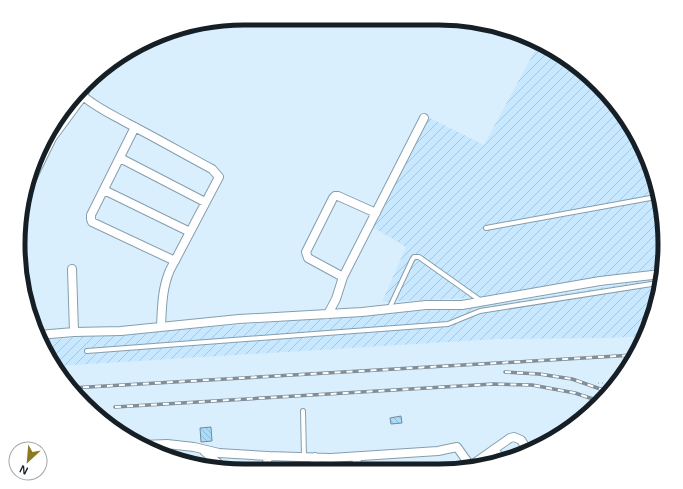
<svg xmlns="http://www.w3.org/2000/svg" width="683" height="489" viewBox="0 0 683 489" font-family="Arial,sans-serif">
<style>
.industrial{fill:url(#industrial-furrows)}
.building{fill:url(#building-back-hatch);stroke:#728a99}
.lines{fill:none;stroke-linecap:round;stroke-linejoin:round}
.lane-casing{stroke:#859ead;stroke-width:6}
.street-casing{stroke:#859ead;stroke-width:10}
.path{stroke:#8e9ea9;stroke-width:1;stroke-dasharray:1 3;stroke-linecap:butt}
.lane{stroke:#fff;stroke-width:4}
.street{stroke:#fff;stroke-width:8}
.rail-casing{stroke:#7f8e98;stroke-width:3.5}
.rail{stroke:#fff;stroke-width:2;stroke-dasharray:6;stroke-linecap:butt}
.rim{fill:none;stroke:#161f25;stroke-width:5}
</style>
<defs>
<pattern id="industrial-furrows" width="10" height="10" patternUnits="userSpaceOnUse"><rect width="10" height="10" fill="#c7e8fe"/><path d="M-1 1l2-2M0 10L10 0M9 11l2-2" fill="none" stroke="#aac7da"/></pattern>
<pattern id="building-back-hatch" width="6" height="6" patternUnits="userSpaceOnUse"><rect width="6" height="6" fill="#a9dbfb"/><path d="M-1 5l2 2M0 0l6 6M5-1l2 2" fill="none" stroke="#91bcd7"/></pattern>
</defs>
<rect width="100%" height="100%" fill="#daeffd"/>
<!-- industrial -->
<path class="industrial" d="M539,43l13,5 57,47 44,77 11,88 -2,8 -190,30 -90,4 24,-55 -33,-20 55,-110 56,28z
M660,278l-16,58 -36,2 -111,1 -440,27 -16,-26 445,-34z"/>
<!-- building -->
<path class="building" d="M401,416l1,7 -11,1 -1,-6z
M211,427l1,14 -11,1 -1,-14z"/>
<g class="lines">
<!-- lane casing -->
<g class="lane-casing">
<path id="lane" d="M486,228l170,-31
M389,309l23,-49 2,-3h5l62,44
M87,351l361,-27 32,-13 178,-28
M303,411l1,46
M169,445l1,9"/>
</g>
<!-- street casing -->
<g class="street-casing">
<path id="street" d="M83,96c14,12 28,18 44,27 29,15 57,31 85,46l7,8 -49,93c-8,18 -8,37 -9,56
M135,127l-44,88v4l1,3 83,39
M120,158l85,44
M30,183l22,-45 31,-42 5,-13
M104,190l86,42
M72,269l2,63
M343,277l-35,-19 -2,-6 27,-54 2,-2h3l38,17
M328,314l8,-15 7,-22 81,-159
M38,335l36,-3 47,-1 118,-12 123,-7 64,-7h36l138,-24 61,-7
M141,445l26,-1 27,3 25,6 49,3 63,2 107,-7 19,-4 15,21
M494,449l7,10
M204,451l21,18
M466,469l44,-31 4,-1 7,3 7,11
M266,470l2,-14
M315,470v-13
M356,470l1,-13"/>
</g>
<!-- path -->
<path class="path" d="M598,383h15"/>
<!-- lane -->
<use href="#lane" class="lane"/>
<!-- street -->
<use href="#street" class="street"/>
<!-- rail casing -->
<g class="rail-casing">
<path id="rail" d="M505,372l34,2 33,5 34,12
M71,388l563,-33
M115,407l378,-23 39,1 43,8 24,8"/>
</g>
<!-- rail -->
<use href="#rail" class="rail"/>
</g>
<!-- crop -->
<path d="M0 0H683V489H0ZM244 25H439A219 219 0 0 1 658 244V245A219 219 0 0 1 439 464H244A219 219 0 0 1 25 245V244A219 219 0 0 1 244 25Z" fill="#fff" fill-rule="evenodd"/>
<path class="rim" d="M244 25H439A219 219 0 0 1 658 244V245A219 219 0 0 1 439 464H244A219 219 0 0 1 25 245V244A219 219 0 0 1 244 25Z"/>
<!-- north arrow -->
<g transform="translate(28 461) rotate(206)"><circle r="19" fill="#ffffff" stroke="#a2a5a8"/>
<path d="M0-3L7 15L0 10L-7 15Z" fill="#8a7a20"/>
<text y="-6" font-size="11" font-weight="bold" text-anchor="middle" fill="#161f25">N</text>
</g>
</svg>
